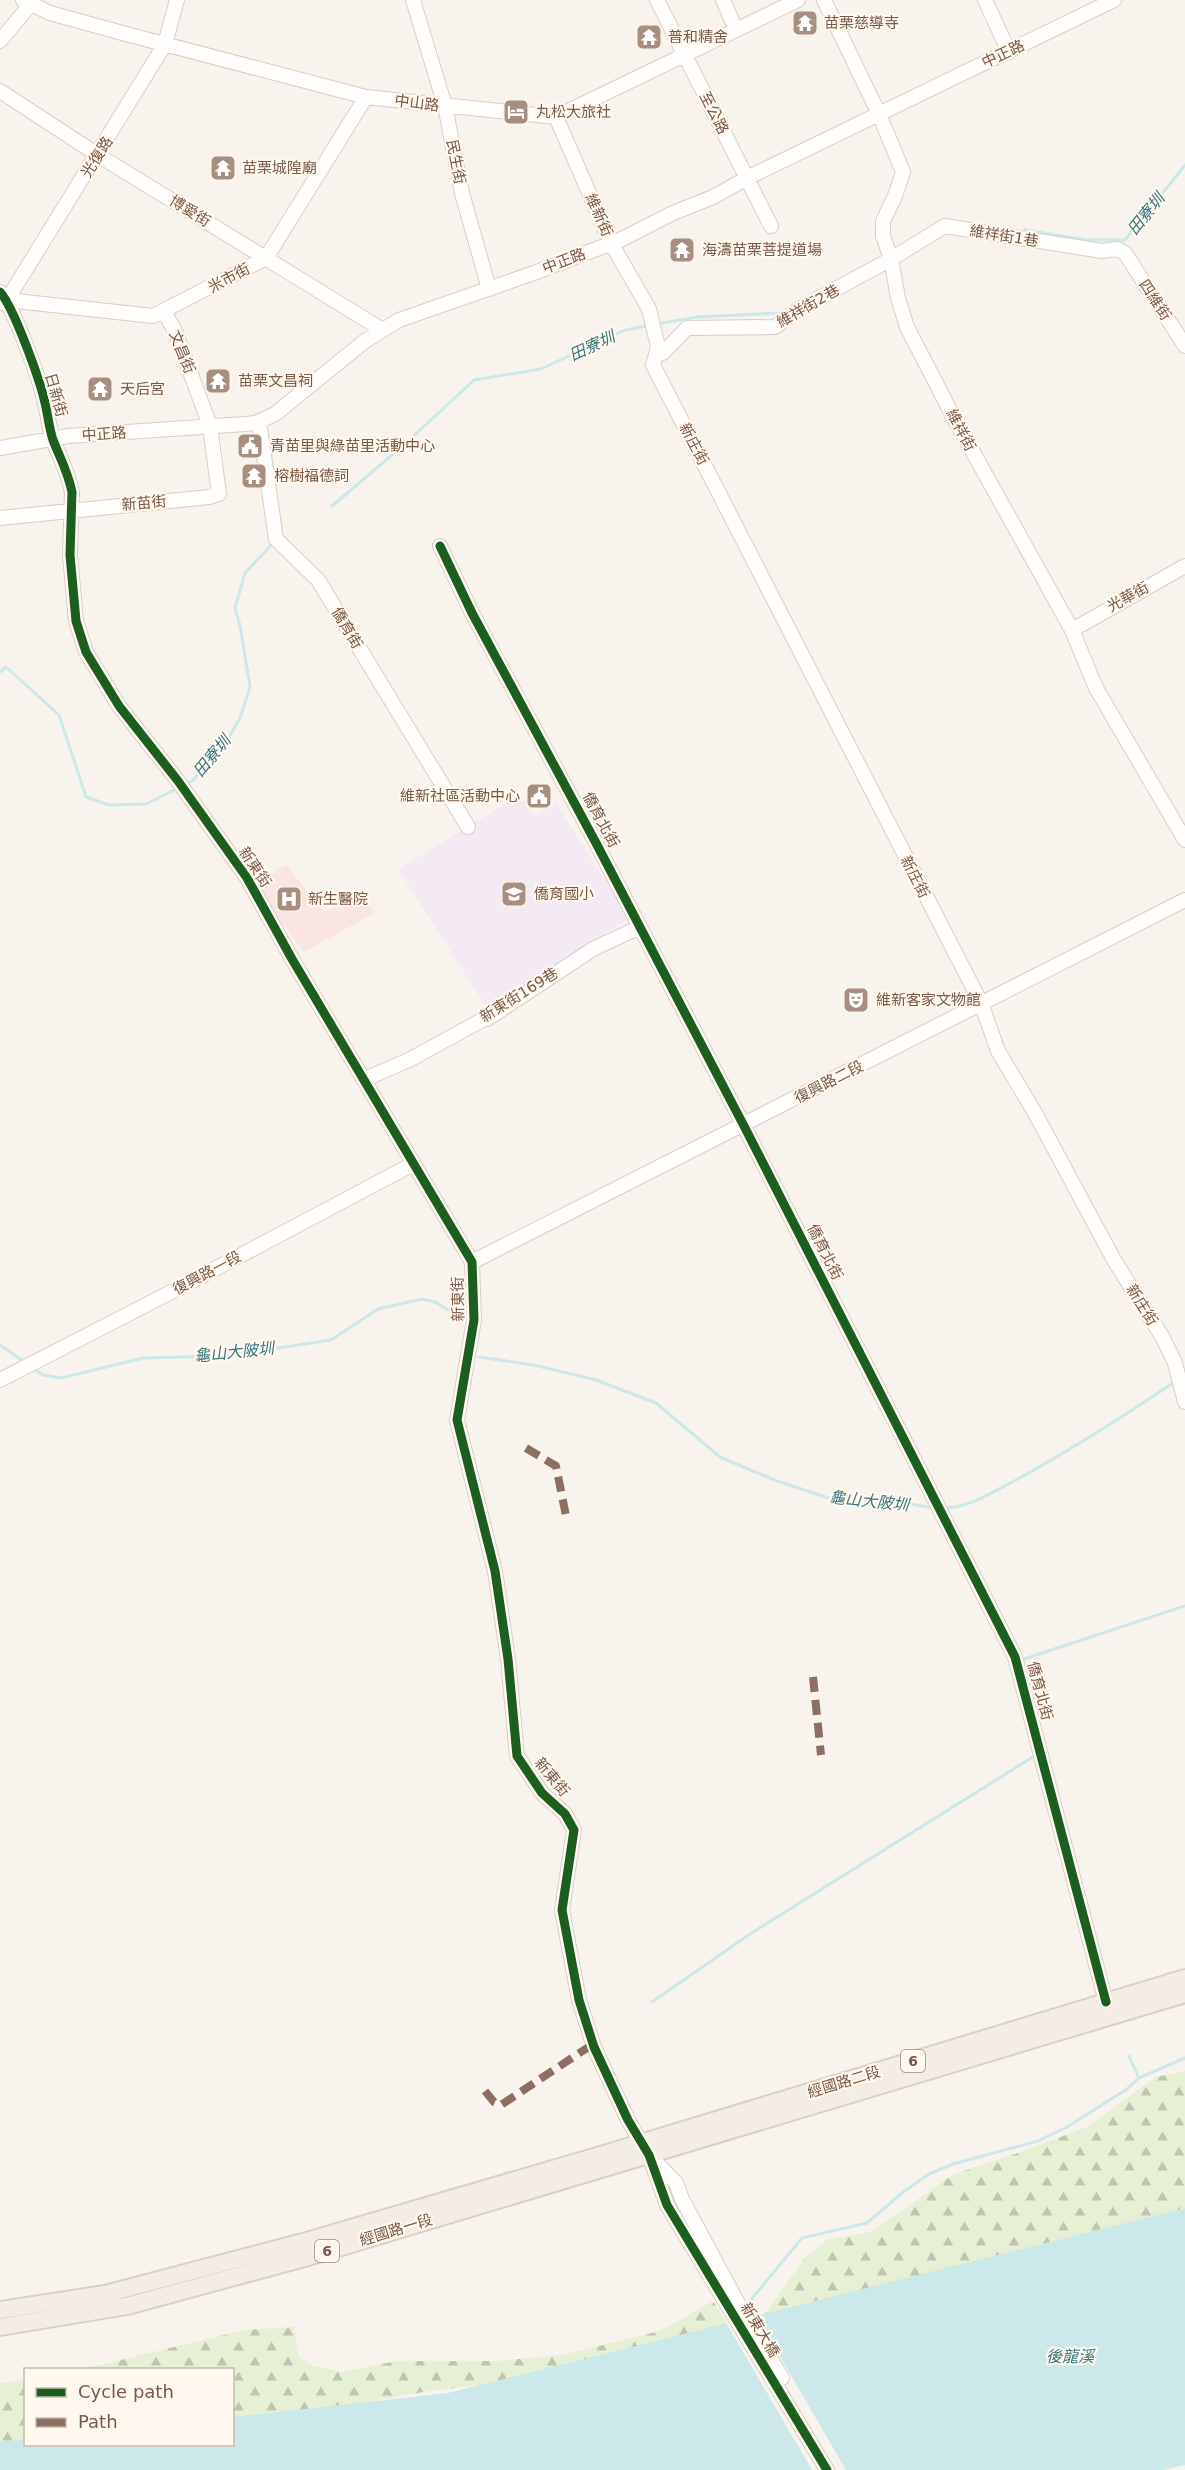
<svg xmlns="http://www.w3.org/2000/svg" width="1185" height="2470" viewBox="0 0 1185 2470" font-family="'DejaVu Sans','Noto Sans TC',sans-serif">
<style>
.education{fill:#f4eaf4}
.medical{fill:#fae5e4}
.forest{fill:url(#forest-firs)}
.water{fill:#cce8ea}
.pier{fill:#f8f3ec}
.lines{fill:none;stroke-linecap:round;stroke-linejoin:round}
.stream{stroke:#cce8ea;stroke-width:3}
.minor-casing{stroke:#d7cec8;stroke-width:16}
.major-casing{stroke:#dad0c9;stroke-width:20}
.minor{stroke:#fefdfc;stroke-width:14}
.major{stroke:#f3ede5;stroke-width:16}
.quiet{stroke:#8d6e63;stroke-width:8;stroke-dasharray:15 8;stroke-linecap:butt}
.cycleway-casing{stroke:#fff8ee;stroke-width:13}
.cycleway{stroke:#1b5e20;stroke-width:9}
.labels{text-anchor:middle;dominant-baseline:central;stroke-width:4.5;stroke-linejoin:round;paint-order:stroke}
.shield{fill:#fff8ee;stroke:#a2897a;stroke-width:1.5}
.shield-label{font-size:14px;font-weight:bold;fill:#7a5948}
.poi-label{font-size:15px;fill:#7a5948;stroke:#fff8ee;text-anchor:start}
.street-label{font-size:15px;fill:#7a5948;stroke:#fff8ee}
.water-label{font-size:16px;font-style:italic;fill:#3a7680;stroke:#fff8ee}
</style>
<defs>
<pattern id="forest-firs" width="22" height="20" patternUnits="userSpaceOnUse" patternTransform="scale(1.5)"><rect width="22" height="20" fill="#e5f0d5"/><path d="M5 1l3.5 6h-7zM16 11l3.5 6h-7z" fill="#bfc5af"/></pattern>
</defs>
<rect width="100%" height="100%" fill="#f8f3ec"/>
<!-- education -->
<path class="education" d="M520,795l14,22 22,-14 73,115 -140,93 -91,-142z"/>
<!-- medical -->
<path class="medical" d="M286,865l38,47 37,-19 14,20 -71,39 -50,-67z"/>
<!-- forest -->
<path class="forest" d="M1185,2071v137l-420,106 39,-55 24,-20 43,-7 83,-58 61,-20 72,-27 69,-50z
M713,2301l14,22 -202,56 -102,13 -190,35 -1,-57h-152l164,-40 50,-3 4,29 15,10 30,6 54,-11h100l65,-6 98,-24z
M25,2380l1,64 -26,26v-87z"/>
<!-- water -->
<path class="water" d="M1185,2208v257l-23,5h-1162v-28l25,-3 1,5h206l1,-27 215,-24z"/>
<!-- pier -->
<path class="pier" d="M755,2313l91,157h-34l-87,-149z"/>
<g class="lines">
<!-- stream -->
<path class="stream" d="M1025,230l61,10h39l60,-75
M657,324l40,-7 83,-4 7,-3
M332,506l73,-62 69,-64 67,-11 84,-39 22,-4
M0,672l6,-5 53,48 27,82 23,8 37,-1 32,-16
M186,784l7,-4 34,-39 13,-23 10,-31 -10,-61 -5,-18 10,-35 28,-30
M0,1345l26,18
M479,1357l55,8 62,15 60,23 64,54 57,24 58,19 46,-1 53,9
M34,1369l9,6 18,3 82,-20 84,-2 104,-16 47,-31 44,-10 13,3 20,12h10
M944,1508c25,0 50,-17 72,-28 55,-30 108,-64 160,-99
M1021,1660l164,-54
M652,2002l98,-68 286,-179
M1129,2056l10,22
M744,2308l58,-70 65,-15 35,-30 27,-19 24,-10 85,-23 29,-14 60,-38 12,-11 46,-20"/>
<!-- minor casing -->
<g class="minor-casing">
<path id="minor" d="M23,0l27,13 76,21 240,63 190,20 242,-117
M413,0l32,106 17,87 27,96
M657,0l114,226
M723,0l13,30
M824,0l55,114 24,58 -8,24 -12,25v15l8,23 7,39 9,29 48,93 117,210 24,58 89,152
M985,0l24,52
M0,41l30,-36
M0,91l98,64 283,174
M556,117l55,126 38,66 9,38 -5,18 328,638 17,48 37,62 79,147 49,78 12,25 10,39
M0,292c14,16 40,88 45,111 3,12 4,25 8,37 7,18 15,32 19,52l-2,63 6,66 10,31 33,54 59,75 69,97 45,81 180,303 2,58 -17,100 38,151 13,88 9,97 25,37 23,21 9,16 -12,80 17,90 15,47 34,73 21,35 18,50 160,265
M7,300l146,16 113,-58 100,-161
M2,303l5,-3 158,-256 12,-44
M657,353h6l24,-25 88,-1 24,-18 92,-50 54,-33 157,25 15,-2 8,4 60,93
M259,421l17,118 42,41 150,247
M0,448l68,-12 177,-12 11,-1 19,-9 90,-73 34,-21 135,-47 86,-33 53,-27 40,-16 34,-19 367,-178
M0,518l209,-21 10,-3 -9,-68 -35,-95 -11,-19
M440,546l32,67 124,230 148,283 271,531 91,345
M1072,630l113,-64
M365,1079l46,-20 71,-39 5,-1 106,-70 47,-22
M472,1262l713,-362
M0,1380l179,-92 234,-124
M652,2158l24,25 6,16 58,108 42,71"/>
</g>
<!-- major casing -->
<g class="major-casing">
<path id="major" d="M0,2310l105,-16 198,-52 301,-88 581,-176
M0,2327l127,-21 181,-49 877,-263"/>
</g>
<!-- minor -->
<use href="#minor" class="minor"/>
<!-- major -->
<use href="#major" class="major"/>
<!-- quiet -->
<path class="quiet" d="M526,1448l30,18 11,55
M813,1677l8,78
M485,2091l9,11 7,3 92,-61"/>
<!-- cycleway casing -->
<g class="cycleway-casing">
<path id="cycleway" d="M0,292c14,16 40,88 45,111 3,12 4,25 8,37 7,18 15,32 19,52l-2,63 6,66 10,31 33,54 59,75 69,97 45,81 180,303 2,58 -17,100 38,151 13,88 9,97 25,37 23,21 9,16 -12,80 17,90 15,47 34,73 21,35 18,50 160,265
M440,546l32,67 124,230 148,283 271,531 91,345"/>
</g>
<!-- cycleway -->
<use href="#cycleway" class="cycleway"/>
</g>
<!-- icons -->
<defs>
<g id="temple-square" transform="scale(1.35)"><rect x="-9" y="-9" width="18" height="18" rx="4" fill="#a68f81" stroke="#fff8ee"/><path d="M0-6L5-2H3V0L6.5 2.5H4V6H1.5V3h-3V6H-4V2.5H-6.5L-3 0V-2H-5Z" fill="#fff"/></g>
<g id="hotel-square" transform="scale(1.35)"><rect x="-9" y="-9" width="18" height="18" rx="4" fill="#a68f81" stroke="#fff8ee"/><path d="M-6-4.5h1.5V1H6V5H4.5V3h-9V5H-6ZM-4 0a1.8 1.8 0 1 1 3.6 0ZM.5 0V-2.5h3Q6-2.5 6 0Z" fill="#fff"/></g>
<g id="civic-square" transform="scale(1.35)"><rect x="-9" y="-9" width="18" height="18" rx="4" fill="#a68f81" stroke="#fff8ee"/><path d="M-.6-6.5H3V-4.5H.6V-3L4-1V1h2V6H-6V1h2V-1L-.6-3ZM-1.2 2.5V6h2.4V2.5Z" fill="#fff"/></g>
<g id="school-square" transform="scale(1.35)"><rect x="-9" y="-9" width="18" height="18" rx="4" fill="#a68f81" stroke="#fff8ee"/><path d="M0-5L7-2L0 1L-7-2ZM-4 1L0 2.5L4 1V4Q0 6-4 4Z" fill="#fff"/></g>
<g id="hospital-square" transform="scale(1.35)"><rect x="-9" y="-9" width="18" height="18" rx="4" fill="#a68f81" stroke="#fff8ee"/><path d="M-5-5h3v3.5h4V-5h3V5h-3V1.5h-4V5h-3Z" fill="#fff"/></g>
<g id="theatre-square" transform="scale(1.35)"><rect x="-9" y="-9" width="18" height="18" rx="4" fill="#a68f81" stroke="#fff8ee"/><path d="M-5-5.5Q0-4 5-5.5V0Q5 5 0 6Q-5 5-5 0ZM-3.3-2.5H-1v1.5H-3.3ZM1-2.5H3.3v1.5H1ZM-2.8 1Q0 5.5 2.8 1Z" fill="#fff"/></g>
</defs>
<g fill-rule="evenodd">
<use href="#temple-square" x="805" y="23"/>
<use href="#temple-square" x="649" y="37"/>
<use href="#hotel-square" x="516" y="112"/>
<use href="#temple-square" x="223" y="168"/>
<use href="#temple-square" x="682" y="250"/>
<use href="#temple-square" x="218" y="381"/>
<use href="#temple-square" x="100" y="389"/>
<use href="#civic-square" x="250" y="446"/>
<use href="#temple-square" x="254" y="476"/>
<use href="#civic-square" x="539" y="796"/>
<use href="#school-square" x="514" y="894"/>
<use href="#hospital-square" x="289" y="899"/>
<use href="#theatre-square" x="856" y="1000"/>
</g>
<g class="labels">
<!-- shield labels -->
<g class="shield">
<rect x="901" y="2050" width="24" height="22" rx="4.5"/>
<rect x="315" y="2240" width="24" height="22" rx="4.5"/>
</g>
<g class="shield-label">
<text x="913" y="2061">6</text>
<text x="327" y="2251">6</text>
</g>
<!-- poi labels -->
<g class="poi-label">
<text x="824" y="23">苗栗慈導寺</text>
<text x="668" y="37">普和精舍</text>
<text x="536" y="112">丸松大旅社</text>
<text x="242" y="168">苗栗城隍廟</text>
<text x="702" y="250">海濤苗栗菩提道場</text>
<text x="238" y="381">苗栗文昌祠</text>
<text x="120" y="389">天后宮</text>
<text x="270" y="446">青苗里與綠苗里活動中心</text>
<text x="274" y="476">榕樹福德詞</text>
<text x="520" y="796" text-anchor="end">維新社區活動中心</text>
<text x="534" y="894">僑育國小</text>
<text x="308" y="899">新生醫院</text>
<text x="876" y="1000">維新客家文物館</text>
</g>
<!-- street labels -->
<g class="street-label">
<text transform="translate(1003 54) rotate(-25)">中正路</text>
<text transform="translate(417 103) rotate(7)">中山路</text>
<text transform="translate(714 113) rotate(63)">至公路</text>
<text transform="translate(97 157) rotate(-58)">光復路</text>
<text transform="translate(456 162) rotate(79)">民生街</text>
<text transform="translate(190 211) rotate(32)">博愛街</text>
<text transform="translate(599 215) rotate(66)">維新街</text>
<text transform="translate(1004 236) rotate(9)">維祥街1巷</text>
<text transform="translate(564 261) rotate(-21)">中正路</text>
<text transform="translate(229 278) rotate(-28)">米市街</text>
<text transform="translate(1155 300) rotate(57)">四維街</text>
<text transform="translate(808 306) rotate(-30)">維祥街2巷</text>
<text transform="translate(182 352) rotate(68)">文昌街</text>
<text transform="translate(56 395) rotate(74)">日新街</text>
<text transform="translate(961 430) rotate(62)">維祥街</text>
<text transform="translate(104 434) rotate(-4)">中正路</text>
<text transform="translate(694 444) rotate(62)">新庄街</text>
<text transform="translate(144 503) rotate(-5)">新苗街</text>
<text transform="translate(1128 597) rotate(-29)">光華街</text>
<text transform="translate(347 628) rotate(59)">僑育街</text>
<text transform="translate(601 820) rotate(62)">僑育北街</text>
<text transform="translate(255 867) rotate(56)">新東街</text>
<text transform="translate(915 877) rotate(63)">新庄街</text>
<text transform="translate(519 995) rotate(-32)">新東街169巷</text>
<text transform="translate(829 1082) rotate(-27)">復興路二段</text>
<text transform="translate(825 1252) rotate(63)">僑育北街</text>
<text transform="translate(207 1273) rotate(-28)">復興路一段</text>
<text transform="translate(458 1299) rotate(-91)">新東街</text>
<text transform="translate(1142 1305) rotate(58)">新庄街</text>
<text transform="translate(1040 1691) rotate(75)">僑育北街</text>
<text transform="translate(552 1777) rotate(50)">新東街</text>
<text transform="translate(844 2082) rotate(-17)">經國路二段</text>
<text transform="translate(396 2230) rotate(-17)">經國路一段</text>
<text transform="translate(760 2330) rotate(59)">新東大橋</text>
</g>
<!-- water labels -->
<g class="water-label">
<text transform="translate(1146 214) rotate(-51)">田寮圳</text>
<text transform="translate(592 346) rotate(-25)">田寮圳</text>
<text transform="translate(212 756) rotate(-50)">田寮圳</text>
<text transform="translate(234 1352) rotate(-6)">龜山大陂圳</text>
<text transform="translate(869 1501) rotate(6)">龜山大陂圳</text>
<text x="1070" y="2356">後龍溪</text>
</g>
</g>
<!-- legend -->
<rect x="24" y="2368" width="210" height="78" fill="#fff8ee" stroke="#cab8ac" stroke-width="1.5"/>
<rect x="36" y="2388" width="30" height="9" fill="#1b5e20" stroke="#cab8ac" stroke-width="1.5"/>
<text x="78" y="2398" font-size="18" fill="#7a5948">Cycle path</text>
<rect x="36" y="2418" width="30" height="9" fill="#8d6e63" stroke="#cab8ac" stroke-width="1.5"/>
<text x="78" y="2428" font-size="18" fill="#7a5948">Path</text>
</svg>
